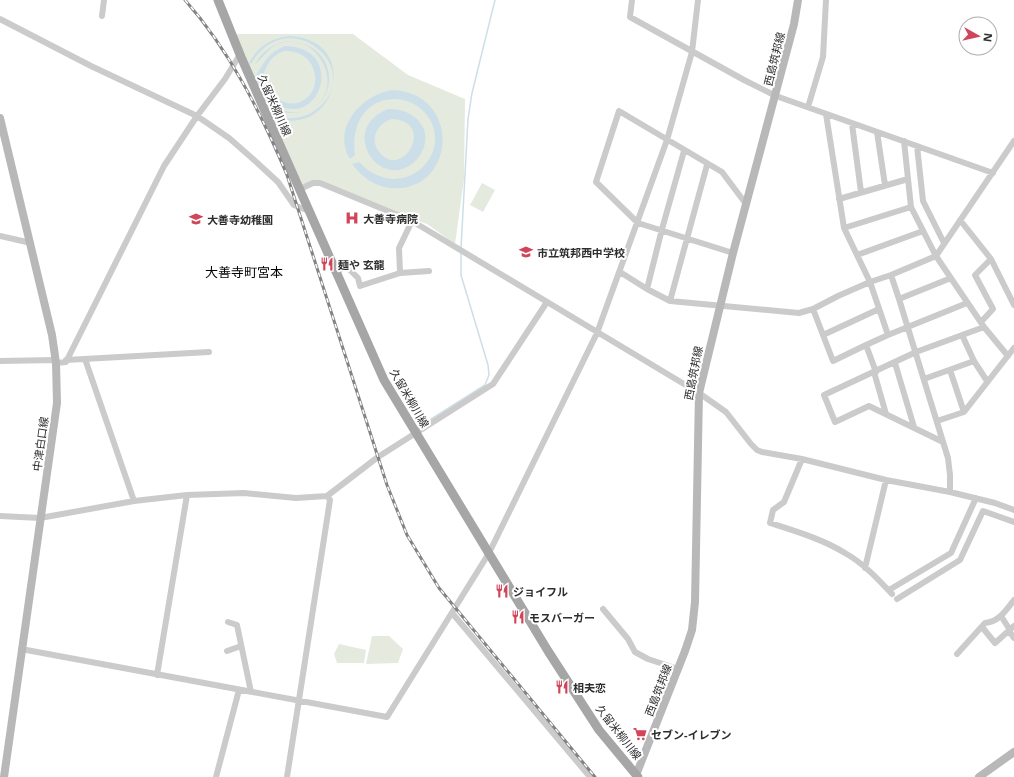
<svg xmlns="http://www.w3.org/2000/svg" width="1014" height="777" viewBox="0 0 1014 777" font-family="'Open Sans','Noto Sans JP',sans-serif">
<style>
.green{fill:#e5eade}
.water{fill:#ccdfe8;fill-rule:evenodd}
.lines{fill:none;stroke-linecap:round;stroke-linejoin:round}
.stream{stroke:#ccdfe8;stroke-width:1.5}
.street{stroke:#cbcbcb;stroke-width:6}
.secondary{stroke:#b8b8b8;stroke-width:8}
.primary{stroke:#a6a6a6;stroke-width:9}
.rail-casing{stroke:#838383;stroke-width:3}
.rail{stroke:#fff;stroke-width:1.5;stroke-dasharray:4.5;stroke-linecap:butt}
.labels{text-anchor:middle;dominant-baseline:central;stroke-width:4;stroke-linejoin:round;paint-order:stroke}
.street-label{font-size:11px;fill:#2e2e2e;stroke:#fff}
.poi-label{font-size:11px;font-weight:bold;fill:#2e2e2e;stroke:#fff;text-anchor:start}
.quarter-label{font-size:13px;fill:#000;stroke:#fff}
</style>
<rect width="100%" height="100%" fill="#fff"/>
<!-- green -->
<path class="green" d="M234,34h119l55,41 57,24 -1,80 -9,65 -28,-20 -114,-42 -12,3z
M482,183l13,7 -12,22 -13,-7z
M372,636h17l14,13 -5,14 -32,1z
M339,644l27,6 -2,13h-27l-3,-9z"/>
<!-- water -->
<path class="water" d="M290,36c73,4 46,105 -16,81v-1c16,4 31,3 44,-8 49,-40 -31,-107 -67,-44l-2,-1c9,-17 22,-25 41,-27z
M287,41c61,1 56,89 -16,69 11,-3 22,8 41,-2 34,-19 7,-76 -31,-65 -13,4 -17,15 -26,21 7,-13 18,-20 32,-23z
M286,46c53,2 39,64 7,63 -9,0 -19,-4 -28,-7l-10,-25c8,-13 15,-27 31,-31zM285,51c33,-2 42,43 12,52 -13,3 -22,-8 -34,-8l-5,-13 3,-1c5,-14 9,-26 24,-30z
M393,90c71,4 62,105 -3,98 -16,-2 -28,-11 -38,-24l7,-2c46,47 102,-15 63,-52 -7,-7 -17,-11 -28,-11 -31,1 -43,29 -39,56l-5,4c-19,-31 12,-65 43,-69z
M388,109c19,-1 41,12 37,34 -2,9 -6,15 -13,21 -35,26 -73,-36 -24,-55zM392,119c44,2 12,61 -12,34 -12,-14 -2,-30 12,-34z"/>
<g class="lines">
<!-- stream -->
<path class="stream" d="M461,248l7,-129 4,-26 23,-93
M417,428l68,-43 4,-10 -1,-10 -27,-90v-23"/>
<!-- street -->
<path class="street" d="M632,0l-2,17 114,63 32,16 217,77
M102,16l2,-16
M0,19l91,47 106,50 32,22 24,21 25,23 16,23 15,6
M808,107l15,-50 3,-57
M826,114l18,114 26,54 18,53 -22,10
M852,124l9,68
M877,132l8,53
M904,141l7,66 25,49 48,71 24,29
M917,146l6,55 21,42
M300,189l13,-6h7l92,38 287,172 27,19 25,32 6,6 5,2 40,7 84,21 64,12 45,11 19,7
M839,199l69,-20
M960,220l31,39 23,46
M844,228l67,-21
M0,236l31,7
M733,253l-95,-30 -42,-41 23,-71 103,61 24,32
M857,255l66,-24
M335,272l12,-5 11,11 2,8 40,-13 29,-2
M620,272l27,17 23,12 129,12 14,-4 25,-13 32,-14 21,-7 45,-19 78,-115
M400,273l-1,-25 13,-27
M891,275l8,24
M647,289l15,-60 22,-78
M670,301l37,-136
M813,309l20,52 33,-16 10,27
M981,322l12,-13 -18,-34 16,-16
M823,335l56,-26
M888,335l79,-32
M962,335l12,26 13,20
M85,359l49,142
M66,360l143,-8
M0,361l55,-1
M56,363l10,-1 98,-196 33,-50 28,-37 14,-23 2,1
M895,363l19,64
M950,370l14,42
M874,372l12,42
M924,379l50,-18
M937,421l27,-9 50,-64
M943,442l-74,-36 -34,16 -11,-27 92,-43 68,-25
M802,459l-18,43 -11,8 -3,13c25,8 52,16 75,30 18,10 33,26 47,41
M950,492v-17l-2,-17 -49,-159 52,-21
M0,516l40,2 94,-17 53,-6 57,-2 52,5 31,-2 51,-39 115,-73 54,-82
M865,568l21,-88
M889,590l62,-37 25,-55
M897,599l63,-39 23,-49 31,11
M603,609l25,30 7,13 13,7 30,10
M453,614l137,163
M1001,616l9,14
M228,622l9,3 14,67
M982,627l13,16 19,-17
M1009,631l5,7
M21,649l366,68 102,-164 108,-220 70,-193 25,-88 6,-52
M227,651l14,-5
M957,654l28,-31c14,-1 21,-13 29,-23
M157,675l30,-180
M216,777l23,-87
M287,777l43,-277 -3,-4"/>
<!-- secondary -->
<path class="secondary" d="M0,118l52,217 4,28 1,40 -53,374
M636,775l49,-124 7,-21 3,-28 4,-209 34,-140 61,-229 4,-24
M979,777l35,-25"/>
<!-- primary -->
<path class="primary" d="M218,0l23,57 143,323 164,271 51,79 39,47"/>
<!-- rail casing -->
<g class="rail-casing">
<path id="rail" d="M185,0c45,51 76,113 102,175l100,310 20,50 32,53 156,189"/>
</g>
<!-- rail -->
<use href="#rail" class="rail"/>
</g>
<!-- icons -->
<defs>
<g id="hospital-bare" transform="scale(1.08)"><path d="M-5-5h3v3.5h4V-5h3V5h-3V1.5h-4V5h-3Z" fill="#d0455a" stroke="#fff" stroke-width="2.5" paint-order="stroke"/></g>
<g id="school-bare" transform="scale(1.08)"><path d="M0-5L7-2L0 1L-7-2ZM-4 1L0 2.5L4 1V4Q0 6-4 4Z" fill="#d0455a" stroke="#fff" stroke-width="2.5" paint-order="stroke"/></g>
<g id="restaurant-bare" transform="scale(1.08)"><path d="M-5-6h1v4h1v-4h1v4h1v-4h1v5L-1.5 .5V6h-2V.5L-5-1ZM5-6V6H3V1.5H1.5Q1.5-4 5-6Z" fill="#d0455a" stroke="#fff" stroke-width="2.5" paint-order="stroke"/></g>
<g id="supermarket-bare" transform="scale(1.08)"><path d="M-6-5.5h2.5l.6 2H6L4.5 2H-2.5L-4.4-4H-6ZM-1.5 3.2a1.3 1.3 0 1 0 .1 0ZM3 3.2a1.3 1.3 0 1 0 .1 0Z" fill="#d0455a" stroke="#fff" stroke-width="2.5" paint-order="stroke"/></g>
</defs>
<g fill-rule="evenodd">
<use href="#hospital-bare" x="352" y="218"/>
<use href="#school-bare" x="196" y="219"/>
<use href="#school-bare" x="526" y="252"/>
<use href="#restaurant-bare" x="327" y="264"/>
<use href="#restaurant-bare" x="502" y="591"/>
<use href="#restaurant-bare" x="518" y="617"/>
<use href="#restaurant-bare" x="562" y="687"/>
<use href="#supermarket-bare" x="640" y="734"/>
</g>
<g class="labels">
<!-- street labels -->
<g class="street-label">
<text transform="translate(774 59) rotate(-76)">西島筑邦線</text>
<text transform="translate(275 105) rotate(66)">久留米柳川線</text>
<text transform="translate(693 373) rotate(-79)">西島筑邦線</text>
<text transform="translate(410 398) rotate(60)">久留米柳川線</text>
<text transform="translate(40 444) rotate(-82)">中津白口線</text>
<text transform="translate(658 690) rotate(-69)">西島筑邦線</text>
<text transform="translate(619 732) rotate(52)">久留米柳川線</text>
</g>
<!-- poi labels -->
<g class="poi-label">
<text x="363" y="218">大善寺病院</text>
<text x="207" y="219">大善寺幼稚園</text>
<text x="537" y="252">市立筑邦西中学校</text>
<text x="338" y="264">麺や 玄龍</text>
<text x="513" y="591">ジョイフル</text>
<text x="529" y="617">モスバーガー</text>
<text x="573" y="687">相夫恋</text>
<text x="651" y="734">セブン-イレブン</text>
</g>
<!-- quarter labels -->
<g class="quarter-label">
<text x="244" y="272">大善寺町宮本</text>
</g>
</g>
<!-- north arrow -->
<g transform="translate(978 36) rotate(98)"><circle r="19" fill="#ffffff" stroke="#ababab"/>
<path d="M0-3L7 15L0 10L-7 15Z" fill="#d0455a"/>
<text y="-6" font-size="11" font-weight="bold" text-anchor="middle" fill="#2e2e2e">N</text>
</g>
</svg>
